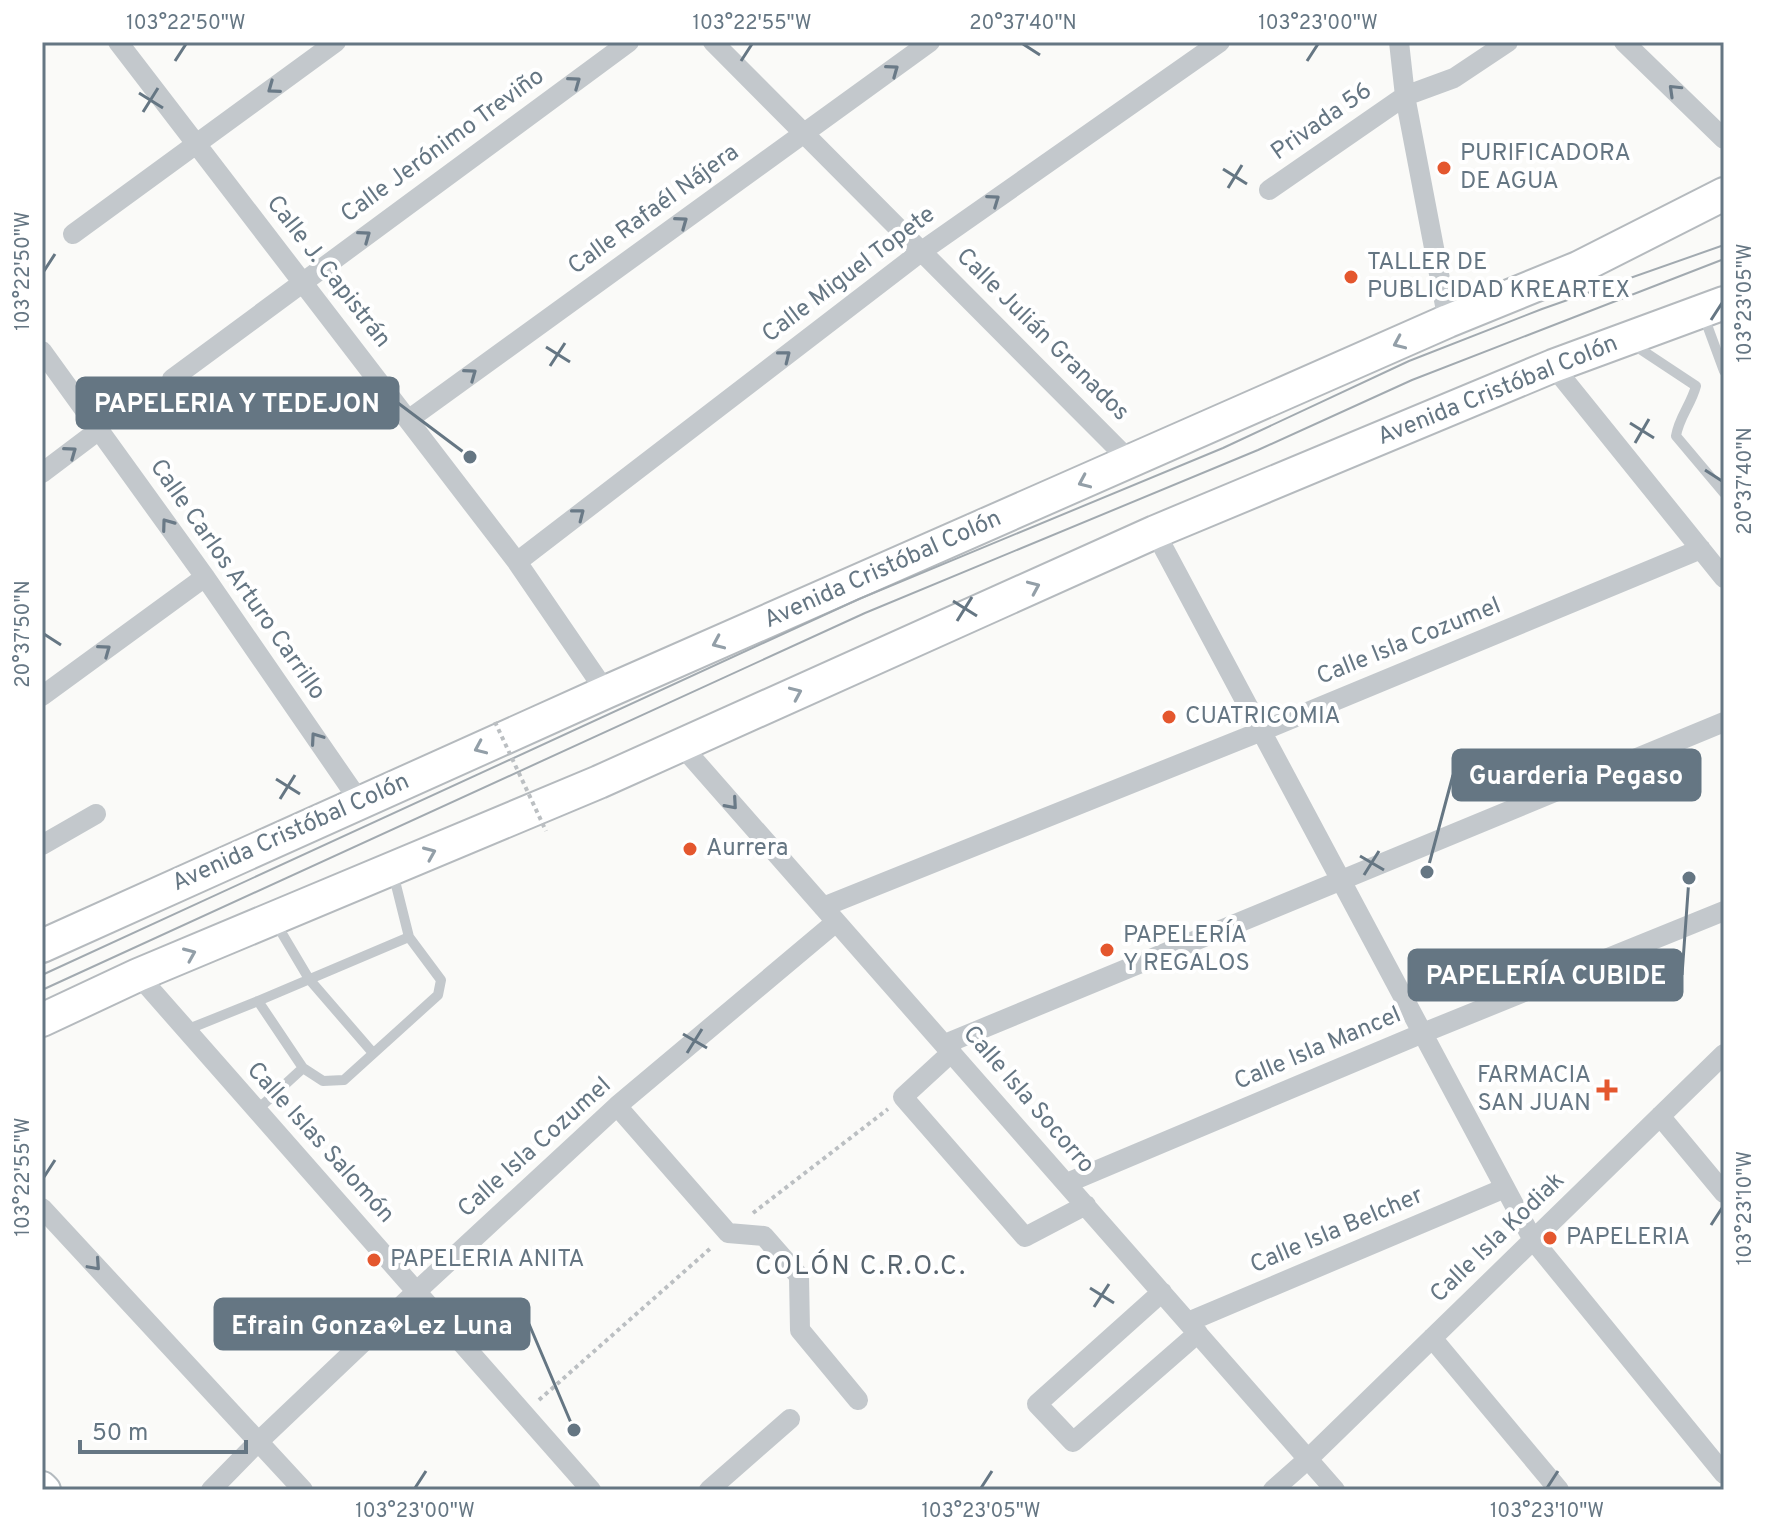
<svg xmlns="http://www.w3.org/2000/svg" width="1766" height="1532" viewBox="0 0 1766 1532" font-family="Overpass,sans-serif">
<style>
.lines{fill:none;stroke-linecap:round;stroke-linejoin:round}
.secondary-casing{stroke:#b3babf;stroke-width:34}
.primary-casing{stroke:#b5babe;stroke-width:36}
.path{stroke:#bbbfc2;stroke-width:4;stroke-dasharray:4 4;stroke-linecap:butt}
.lane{stroke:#c3c8cc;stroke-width:10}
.street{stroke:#c3c8cc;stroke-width:20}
.secondary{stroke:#fff;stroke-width:30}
.primary{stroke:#fff;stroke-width:32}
.tram{stroke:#a2aab0;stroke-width:2}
.path-bridge{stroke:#bbbfc2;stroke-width:4;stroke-dasharray:4 4;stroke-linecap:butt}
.oneway{stroke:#6a7a87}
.oneway2{stroke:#939fa8}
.ticks{fill:none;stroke:#657683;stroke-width:3}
.poi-dot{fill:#e4572e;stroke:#fff;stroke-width:3}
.labels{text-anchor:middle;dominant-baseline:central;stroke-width:8;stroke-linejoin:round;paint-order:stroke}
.street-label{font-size:24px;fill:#657683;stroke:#fff}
.poi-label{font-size:24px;fill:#657683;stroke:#fff;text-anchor:start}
.neighbourhood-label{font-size:26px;letter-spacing:2px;fill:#57646e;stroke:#fff}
.leader{fill:none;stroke:#657683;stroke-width:3}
.callout-dot{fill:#657683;stroke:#fff;stroke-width:3}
.callout{fill:#657683;stroke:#657683;stroke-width:3}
.callout-label{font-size:26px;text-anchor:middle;font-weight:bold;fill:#fff}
.neatline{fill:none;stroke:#657683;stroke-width:3}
.ticks-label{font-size:20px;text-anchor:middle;fill:#657683}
</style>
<rect width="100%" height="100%" fill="#fafaf8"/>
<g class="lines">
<!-- secondary casing -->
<g class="secondary-casing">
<path id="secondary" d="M42,1487l3,3"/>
</g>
<!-- primary casing -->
<g class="primary-casing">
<path id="primary" d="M42,946l564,-254 842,-371 130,-53 146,-74
M42,1020l96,-45 461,-193 556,-250 398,-166 171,-63"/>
</g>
<!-- path -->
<path class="path" d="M753,1213l135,-104
M539,1400l173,-153"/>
<!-- lane -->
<path class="lane" d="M1703,314l21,57
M1631,343l65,43c-5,19 -17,31 -20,50l48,57
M393,873l16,64
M274,920l35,59 64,74
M258,1001l151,-64 32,43 -3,15 -94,85 -21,1 -20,-13
M186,1030l72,-29 45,67 -47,43"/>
<!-- street -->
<path class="street" d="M118,42l399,520 89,130
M713,42l418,420
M1399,42l6,54 43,225
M1624,42l100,97
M1269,190l136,-94 49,-18 54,-36
M73,234l263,-192
M42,351l163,226 155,225
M1553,366l171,212
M172,379l457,-337
M408,420l522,-378
M42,473l57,-43
M1155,532l378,708 191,234
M517,562l405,-311 298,-209
M42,696l163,-119
M681,745l654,745
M42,845l54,-31
M823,907l439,-176 439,-182
M138,975l453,515
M945,1044l779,-322
M952,1052l-49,45 122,140 61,-32
M617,1106l111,127 36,3 35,40 1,54 58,70
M1660,1116l64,77
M1067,1183l356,-150 301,-122
M42,1208l261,282
M1162,1292l-125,112 36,38 125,-109
M1188,1322l317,-134
M1432,1338l127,152
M211,1490l46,-47 160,-152 200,-185 219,-184
M709,1490l81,-71
M1273,1490l35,-31 416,-405"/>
<!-- secondary -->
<use href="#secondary" class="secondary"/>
<!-- primary -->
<use href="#primary" class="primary"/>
<!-- tram -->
<path class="tram" d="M42,975l817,-376 364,-151 186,-87 133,-52 182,-64
M42,990l823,-377 393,-163 154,-70 312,-121"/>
<!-- path-bridge -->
<path class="path-bridge" d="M495,722l51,109"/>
</g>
<!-- one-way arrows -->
<defs><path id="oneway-chevron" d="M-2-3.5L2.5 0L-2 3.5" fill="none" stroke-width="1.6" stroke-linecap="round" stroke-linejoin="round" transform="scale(2)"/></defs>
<g class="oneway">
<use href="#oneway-chevron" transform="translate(893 70) rotate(-36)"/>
<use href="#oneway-chevron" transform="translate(575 82) rotate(-36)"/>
<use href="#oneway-chevron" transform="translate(273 88) rotate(144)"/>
<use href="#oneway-chevron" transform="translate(1674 90) rotate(-136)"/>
<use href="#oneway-chevron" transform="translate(994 200) rotate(-35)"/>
<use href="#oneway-chevron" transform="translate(682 222) rotate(-36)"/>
<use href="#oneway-chevron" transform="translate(365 236) rotate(-36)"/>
<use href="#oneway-chevron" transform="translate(785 356) rotate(-38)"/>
<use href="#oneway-chevron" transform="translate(471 374) rotate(-36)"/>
<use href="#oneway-chevron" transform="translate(71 452) rotate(-36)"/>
<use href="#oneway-chevron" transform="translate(579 514) rotate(-38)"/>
<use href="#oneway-chevron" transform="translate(167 524) rotate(-126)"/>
<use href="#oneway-chevron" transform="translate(105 650) rotate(-36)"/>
<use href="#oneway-chevron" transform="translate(316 738) rotate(-125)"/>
<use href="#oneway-chevron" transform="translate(732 804) rotate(49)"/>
<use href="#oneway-chevron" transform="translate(95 1265) rotate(48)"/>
</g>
<g class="oneway2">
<use href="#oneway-chevron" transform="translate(1399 343) rotate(156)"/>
<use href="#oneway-chevron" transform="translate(1084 482) rotate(156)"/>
<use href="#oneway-chevron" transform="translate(1034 587) rotate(-24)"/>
<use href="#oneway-chevron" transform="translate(718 643) rotate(156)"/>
<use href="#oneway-chevron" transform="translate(796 693) rotate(-24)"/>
<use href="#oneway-chevron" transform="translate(480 748) rotate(156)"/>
<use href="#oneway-chevron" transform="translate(430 853) rotate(-23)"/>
<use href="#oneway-chevron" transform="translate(190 954) rotate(-23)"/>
</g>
<!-- ticks -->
<path class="ticks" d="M1023,44l17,11M175,61l11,-17M741,61l11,-17M1307,61l11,-17M139,93l24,15M143,112l15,-24M1223,169l24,15M1228,188l14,-23M44,271l11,-17M1711,320l11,-17M546,347l24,15M550,366l15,-23M1630,423l24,15M1635,443l14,-24M1705,470l17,11M953,601l24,15M957,621l15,-24M44,634l17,11M276,779l24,15M280,799l15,-24M1360,856l24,14M1364,875l15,-24M683,1034l24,14M687,1053l15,-24M44,1177l11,-17M1711,1225l11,-17M1090,1288l24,15M1094,1307l15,-23M415,1488l11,-17M981,1488l11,-17M1547,1488l11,-17"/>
<!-- markers -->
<g class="poi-dot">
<circle cx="1444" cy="168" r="8"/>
<circle cx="1351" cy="277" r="8"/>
<circle cx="1169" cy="717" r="8"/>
<circle cx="690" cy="849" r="8"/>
<circle cx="1107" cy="950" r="8"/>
<path d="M1603 1078h8v8h8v8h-8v8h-8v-8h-8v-8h8z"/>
<circle cx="1550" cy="1238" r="8"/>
<circle cx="374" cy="1260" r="8"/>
</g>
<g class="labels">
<!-- street labels -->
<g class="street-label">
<text transform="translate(1322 122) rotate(-35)">Privada 56</text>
<text transform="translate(443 146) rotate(-36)">Calle Jerónimo Treviño</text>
<text transform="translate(654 210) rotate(-36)">Calle Rafaél Nájera</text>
<text transform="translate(328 272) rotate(52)">Calle J. Capistrán</text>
<text transform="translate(849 275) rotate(-37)">Calle Miguel Topete</text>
<text transform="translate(1042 335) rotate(45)">Calle Julián Granados</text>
<text transform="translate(1498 391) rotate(-22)">Avenida Cristóbal Colón</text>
<text transform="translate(883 570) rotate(-24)">Avenida Cristóbal Colón</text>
<text transform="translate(237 580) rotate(55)">Calle Carlos Arturo Carrillo</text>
<text transform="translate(1409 642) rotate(-22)">Calle Isla Cozumel</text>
<text transform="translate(291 833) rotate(-24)">Avenida Cristóbal Colón</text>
<text transform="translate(1318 1049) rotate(-23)">Calle Isla Mancel</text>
<text transform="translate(1028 1100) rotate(49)">Calle Isla Socorro</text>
<text transform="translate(320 1143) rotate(48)">Calle Islas Salomón</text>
<text transform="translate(535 1148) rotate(-42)">Calle Isla Cozumel</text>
<text transform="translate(1337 1231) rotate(-23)">Calle Isla Belcher</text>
<text transform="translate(1498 1238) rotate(-44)">Calle Isla Kodiak</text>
</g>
<!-- poi labels -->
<g class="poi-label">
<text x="1460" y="154">PURIFICADORA<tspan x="1460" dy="28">DE AGUA</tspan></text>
<text x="1367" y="263">TALLER DE<tspan x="1367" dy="28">PUBLICIDAD KREARTEX</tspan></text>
<text x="1185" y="717">CUATRICOMIA</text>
<text x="706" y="849">Aurrera</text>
<text x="1123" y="936">PAPELERÍA<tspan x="1123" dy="28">Y REGALOS</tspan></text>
<text x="1591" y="1076" text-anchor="end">FARMACIA<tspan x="1591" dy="28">SAN JUAN</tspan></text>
<text x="1566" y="1238">PAPELERIA</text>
<text x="390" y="1260">PAPELERIA ANITA</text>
</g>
<!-- neighbourhood labels -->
<g class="neighbourhood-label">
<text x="861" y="1267">COLÓN C.R.O.C.</text>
</g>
</g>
<!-- callouts -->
<path class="leader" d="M470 457L398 403M1427 872L1453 775M1689 878L1682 975M574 1430L529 1324"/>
<g class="callout-dot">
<circle cx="470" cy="457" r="8"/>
<circle cx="1427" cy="872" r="8"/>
<circle cx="1689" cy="878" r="8"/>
<circle cx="574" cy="1430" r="8"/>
</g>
<g class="callout">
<rect x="77" y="378" width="321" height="50" rx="8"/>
<rect x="1453" y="750" width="247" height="50" rx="8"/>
<rect x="1409" y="950" width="273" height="50" rx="8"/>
<rect x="215" y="1299" width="314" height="50" rx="8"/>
</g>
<g class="callout-label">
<text x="237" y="412">PAPELERIA Y TEDEJON</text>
<text x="1576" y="784">Guarderia Pegaso</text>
<text x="1546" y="984">PAPELERÍA CUBIDE</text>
<text x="372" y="1334">Efrain Gonza�Lez Luna</text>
</g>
<!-- border -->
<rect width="1766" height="1532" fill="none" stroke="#ffffff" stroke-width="88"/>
<!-- scale -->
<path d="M80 1440v12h166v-12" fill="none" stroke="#657683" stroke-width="4"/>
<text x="92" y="1440" font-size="24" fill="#657683" stroke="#ffffff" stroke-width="6" paint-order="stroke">50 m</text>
<rect x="44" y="44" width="1678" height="1444" class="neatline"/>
<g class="ticks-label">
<text x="186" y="29">103°22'50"W</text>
<text x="752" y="29">103°22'55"W</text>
<text x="1023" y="29">20°37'40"N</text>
<text x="1318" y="29">103°23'00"W</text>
<text transform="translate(22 271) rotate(-90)" y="7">103°22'50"W</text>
<text transform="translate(1744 303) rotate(-90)" y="7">103°23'05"W</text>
<text transform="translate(1744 481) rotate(-90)" y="7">20°37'40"N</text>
<text transform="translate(22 634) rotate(-90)" y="7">20°37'50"N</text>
<text transform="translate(22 1177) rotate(-90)" y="7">103°22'55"W</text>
<text transform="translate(1744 1208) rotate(-90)" y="7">103°23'10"W</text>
<text x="415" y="1517">103°23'00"W</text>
<text x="981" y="1517">103°23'05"W</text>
<text x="1547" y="1517">103°23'10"W</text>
</g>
</svg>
